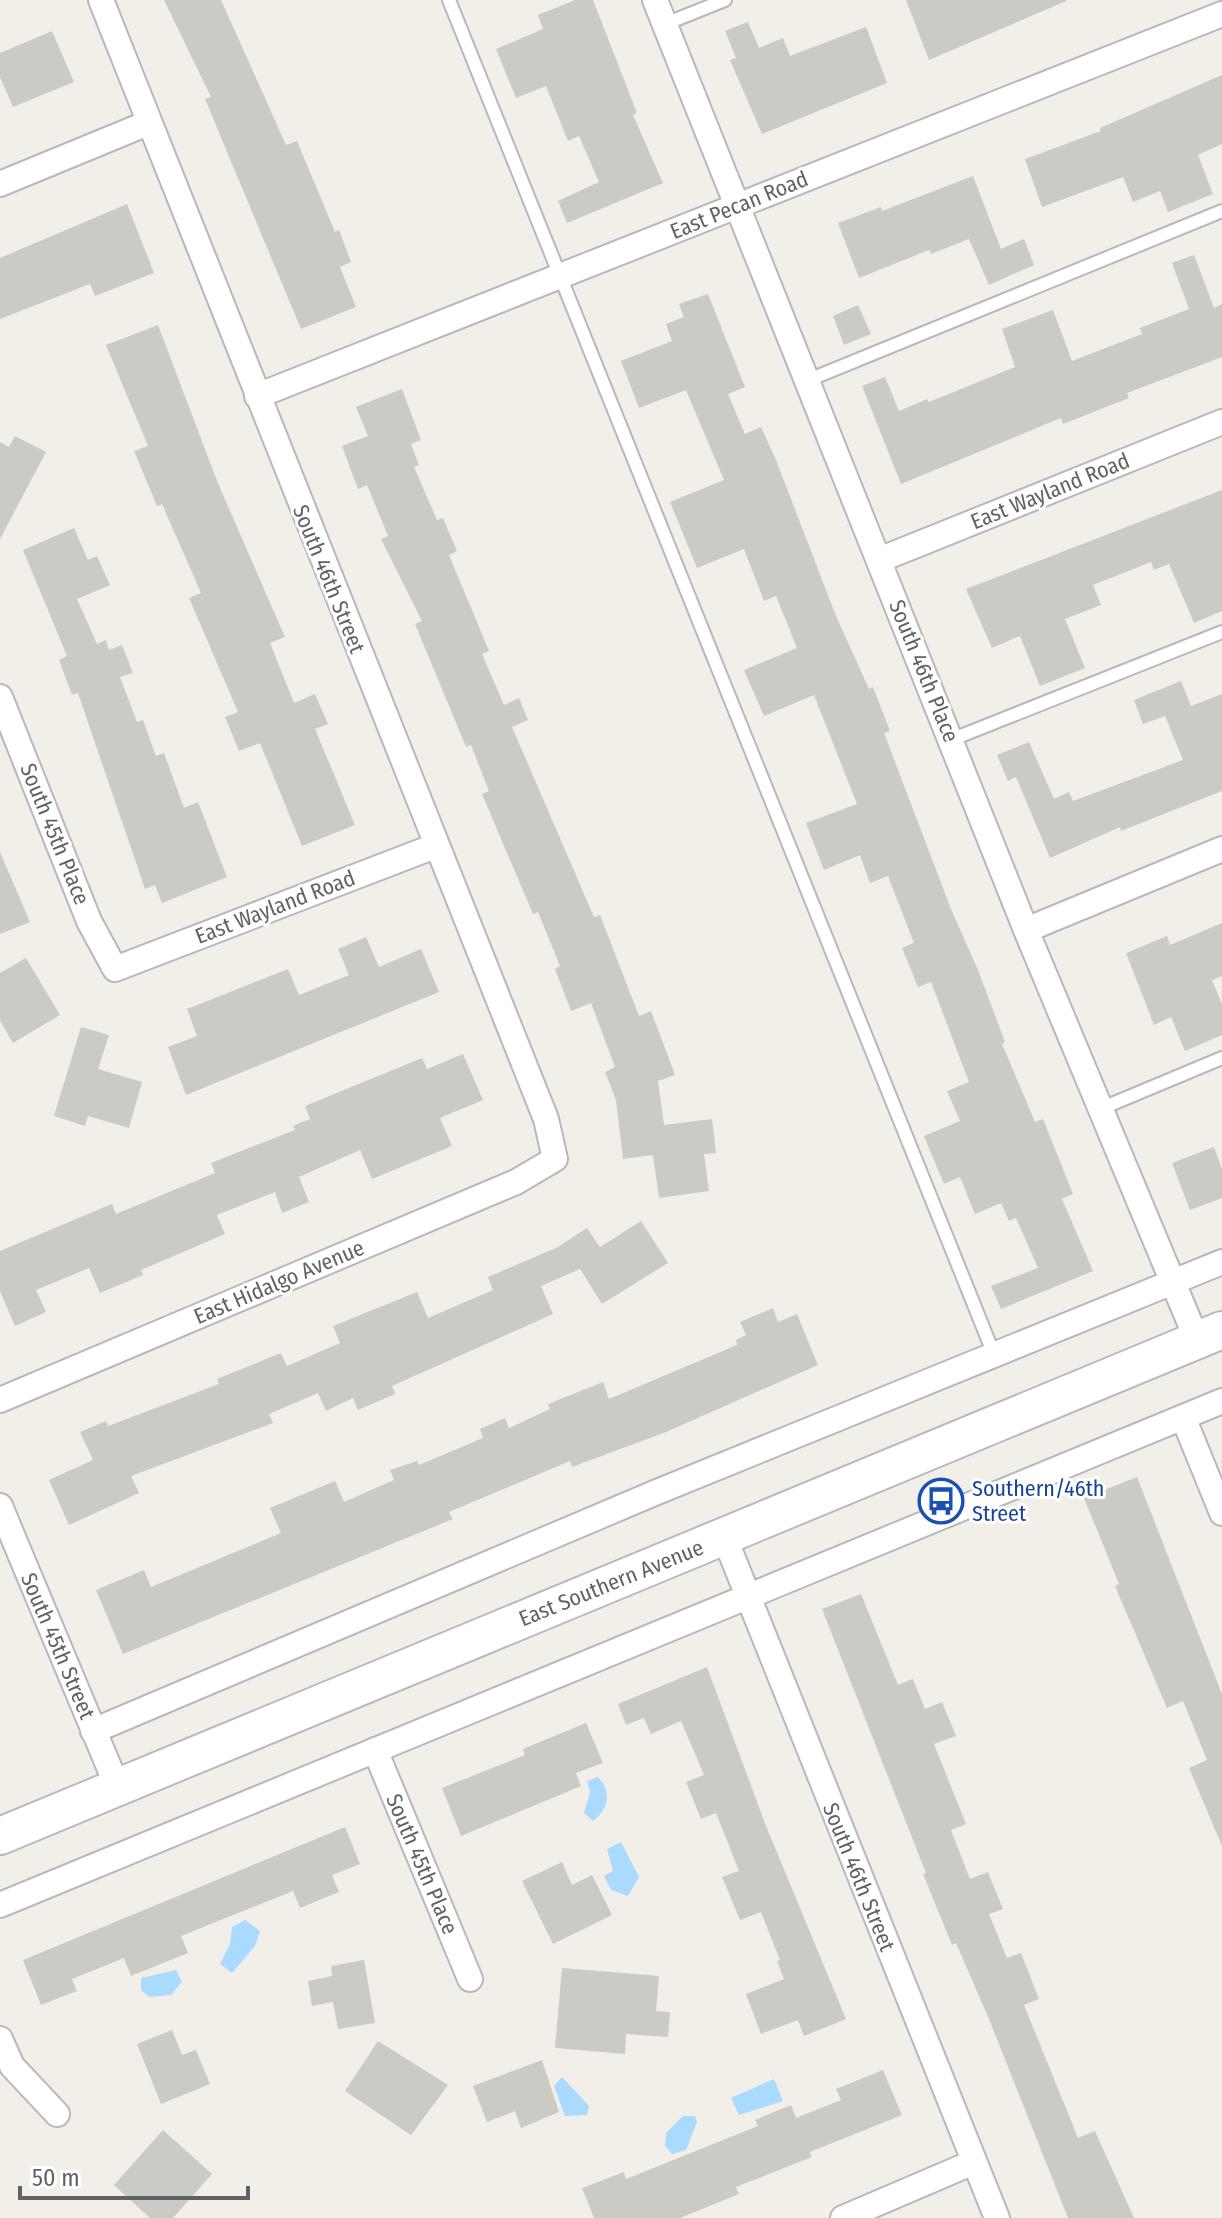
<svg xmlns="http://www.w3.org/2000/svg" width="1222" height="2218" viewBox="0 0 1222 2218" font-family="'Fira Sans Condensed',sans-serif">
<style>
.water{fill:#aadaff}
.building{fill:#cccac5}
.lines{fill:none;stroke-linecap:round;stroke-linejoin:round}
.lane-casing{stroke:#b5b8bc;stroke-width:16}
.street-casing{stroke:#b5b8bc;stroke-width:28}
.secondary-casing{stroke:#b6babf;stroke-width:40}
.lane{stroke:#fff;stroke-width:12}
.street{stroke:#fff;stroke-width:24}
.secondary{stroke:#fff;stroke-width:36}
.labels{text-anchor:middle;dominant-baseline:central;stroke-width:6;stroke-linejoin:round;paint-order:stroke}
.street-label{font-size:22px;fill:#5f6368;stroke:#fff}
.transit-label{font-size:22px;fill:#164399;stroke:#fff;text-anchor:start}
</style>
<rect width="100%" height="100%" fill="#f1efe8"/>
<!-- water -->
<path class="water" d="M598,1777c14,15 11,32 -5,44l-9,-8 6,-21 -3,-11z
M621,1842l18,35 -11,19 -17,-6 -7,-14 9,-5 -6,-22z
M245,1920l15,11 -5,15 -23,27 -12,-9 10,-20 2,-17z
M176,1970l6,12 -11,13 -22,2 -8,-7v-12z
M562,2077l27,29 -2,9 -22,1 -11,-30z
M774,2079l9,22 -44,14 -8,-17z
M683,2116h12l2,6 -11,28 -14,4 -7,-8 1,-13z"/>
<!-- building -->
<path class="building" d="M164,0h57l65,145 11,-4 38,91 4,-2 12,32 -11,5 16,40 -55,22 -96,-230 6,-2z
M575,0h18l44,113 -4,2 30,68 -96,40 -9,-22 41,-19 -20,-46 -11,5 -22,-55 -30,12 -20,-49 47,-20 -5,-14z
M906,0h160v1l-137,59z
M748,22l11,26 24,-10 7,18 76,-29 21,56 -125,51 -32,-74 6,-2 -11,-27z
M52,31l22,51 -61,25 -13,-30v-24z
M1222,75v69l-24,11 15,39 -45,18 -8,-21 -27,11 -10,-25 -81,30 -17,-48 76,-28 -1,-3z
M973,176l28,73 23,-10 10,26 -45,20 -20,-46 -38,15 -2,-4 -70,28 -21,-55 43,-16 1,4z
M127,204l27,69 -59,23 -5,-12 -90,35v-61z
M1194,255l20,53 8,-4v53l-95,36 2,5 -66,26 -2,-6 -160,66 -39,-98 23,-9 14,34 28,-12 2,3 86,-35 -13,-38 51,-19 19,51 70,-27 -2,-6 49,-19 -17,-46z
M708,294l37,93 -17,7 17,40 16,-7 15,33 60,156 33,73 4,-2 17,44 -6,2 67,176 27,61 27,72 -3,2 33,78 8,-3 30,75 -11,5 31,72 -92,38 -10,-23 47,-18 -22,-50 -7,3 -8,-18 -26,11 -15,-37 -16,7 -20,-48 36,-15 -13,-30 22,-9 -38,-100 -13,5 -16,-39 12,-5 -26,-67 -18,7 -10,-28 -36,15 -18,-47 51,-19 -43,-109 -50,21 -20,-46 53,-22 -21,-52 -12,5 -20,-52 -47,19 -27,-66 54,-22 -38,-90 -47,18 -18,-47 51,-20 -6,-17 18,-7 -5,-13z
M858,305l13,29 -27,11 -11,-29z
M158,325l59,156 68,156 -15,6 24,60 21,-9 13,30 -13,5 40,96 -53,21 -42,-103 -21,8 -14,-34 13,-5 -49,-114 12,-5 -39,-89 -5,2 -23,-55 14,-5 -42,-101z
M402,389l19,51 -10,4 8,21 -5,2 23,53 6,-2 14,33 -8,4 40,96 -7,3 22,51 15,-7 9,22 -16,7 82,190 6,-2 39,101 12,-5 24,64 -17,6 6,44 48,-6 4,34 -12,1 5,37 -50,7 -6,-43 -30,4 -7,-59 -11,-28 10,-5 -24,-64 -20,8 -16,-42 5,-3 -22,-54 -5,2 -51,-120 7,-3 -18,-46 -5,2 -51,-123 7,-3 -41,-82 7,-3 -21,-51 -9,4 -16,-43 26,-10 -12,-29z
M15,436l31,16 -46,87v-97l9,5z
M1222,490v121l-28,12 -25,-59 -15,6 -3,-8 -58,23 8,20 -36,14 20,49 -45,18 -20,-50 -28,12 -26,-59z
M74,528l14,32 9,-4 13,29 -33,14 20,45 9,-4 3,10 13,-5 11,28 -13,4 17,45 6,-2 13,36 8,-3 20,55 14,-6 29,75 -65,26 -7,-18 -10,4 -67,-196 -6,2 -13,-35 8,-4 -44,-106z
M1181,681l10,25 31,-12v97l-101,40 -1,-4 -70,31 -34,-81 -8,4 -11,-26 32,-13 25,57 15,-7 4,9 110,-41 -18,-44 -22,8 -9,-24z
M0,852l30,70 -30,12z
M1222,923v53l-10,4 10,24v31l-37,16 -14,-34 -17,8 -28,-72 41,-17 3,9z
M366,937l13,30 42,-18 18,43 -253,103 -18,-48 29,-11 -10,-27 101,-40 11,26 50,-20 -11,-26z
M26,958l34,57 -47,28 -13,-22v-48z
M81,1027l28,8 -11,34 44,13 -13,46 -41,-12 -3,10 -31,-10z
M463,1054l20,46 -43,18 12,28 -80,33 -12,-29 -61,27 10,25 -27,11 -7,-21 -58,23 8,19 -84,36 2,5 -43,18 -11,-25 -53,22 10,22 -31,14 -15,-35v-40l112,-47 4,10 99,-41 -4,-10 84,-33 -2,-4 17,-7 -5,-13 117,-48 5,11z
M1214,1147l8,22v29l-32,12 -18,-47z
M641,1221l27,42 -66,41 -22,-35 -39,17 12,28 -161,72 3,8 -37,16 -5,-12 -27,13 -8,-18 -49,21 4,9 -142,53 8,17 -70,32 -20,-45 44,-20 -13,-28 26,-11 2,5 111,-42 -2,-5 64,-26 6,13 53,-23 -7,-17 84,-34 11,26 65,-28 -5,-13 70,-30 29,-19 13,19z
M773,1308l5,14 19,-8 21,51 -152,67 -94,35 -2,-6 -121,51 4,7 -330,135 -27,-64 48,-20 7,17 17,-7 113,-47 -11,-25 65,-27 9,21 50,-22 -4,-10 27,-9 2,4 64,-27 -3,-9 25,-11 4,10 41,-19 -2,-5 55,-22 6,17 128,-54 -1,-5 10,-5 -6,-13z
M1137,1477l85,217v152l-33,-78 18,-8 -24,-59 -16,7 -52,-122 4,-2 -35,-86z
M861,1594l37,91 15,-6 12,30 17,-7 14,34 -22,8 32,80 -15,6 19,49 18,-7 15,37 -14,5 18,44 14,-5 18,46 -15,6 54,133 17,-7 39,87h-66l-79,-199 -33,-76 -4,2 -29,-71 3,-1 -104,-264z
M707,1667l59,159 80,193 -42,17 -6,-16 -37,14 -15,-40 38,-15 -7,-18 3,-1 -19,-48 -21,8 -18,-43 17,-6 -23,-58 -15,6 -15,-37 18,-7 -23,-54 -30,13 -7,-16 -18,7 -8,-21z
M586,1723l17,40 -27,10 5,13 -120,50 -19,-48 83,-33 -2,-6z
M345,1827l15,37 -28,11 7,17 -39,16 -7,-17 -112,45 7,17 -57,23 -7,-18 -52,21 5,12 -36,14 -18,-45z
M562,1862l10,23 20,-10 20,40 -59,29 -31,-63z
M364,1960l11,63 -37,6 -5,-27 -21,4 -4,-25 24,-5 -1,-10z
M562,1968l97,8 -3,35 14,1 -2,25 -42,-3 -1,20 -70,-6z
M172,2030l10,25 14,-5 14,34 -49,20 -24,-60z
M378,2041l70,44 -37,50 -66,-44z
M542,2060l17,52 -38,16 -6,-17 -28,11 -14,-36z
M883,2070l19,45 -92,37 2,5 -76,30 3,7 -59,24h-86l-12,-30 42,-16 2,7 132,-53 -3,-6 36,-15 5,13 45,-18 -5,-11z
M163,2130l49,44 -39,44h-23l-36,-33z"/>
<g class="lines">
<!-- lane casing -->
<g class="lane-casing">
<path id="lane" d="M449,0l546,1357
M665,24l60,-24
M806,381l416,-170
M953,739l269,-107
M1100,1109l122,-51"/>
</g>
<!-- street casing -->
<g class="street-casing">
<path id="street" d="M655,0l371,930 171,410
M0,184l148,-61
M257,396l965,-382
M879,560l343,-138
M0,697l89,224 26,48 320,-123
M1026,930l196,-81
M0,1400l516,-218 39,-23 -9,-40 -445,-1119
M1183,1417l39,96
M0,1506l117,280
M724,1536l273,682
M93,1731l564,-239 565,-230
M375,1750l95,229
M0,1905l1222,-504
M0,2039l12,27 45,48
M843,2218l131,-56"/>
</g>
<!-- secondary casing -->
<g class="secondary-casing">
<path id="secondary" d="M0,1836l1222,-506"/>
</g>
<!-- lane -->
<use href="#lane" class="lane"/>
<!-- street -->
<use href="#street" class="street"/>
<!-- secondary -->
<use href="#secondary" class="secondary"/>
</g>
<!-- icons -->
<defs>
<g id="bus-ring" transform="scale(2.3)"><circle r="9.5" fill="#fff" stroke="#1a4fb4" stroke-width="1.5"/><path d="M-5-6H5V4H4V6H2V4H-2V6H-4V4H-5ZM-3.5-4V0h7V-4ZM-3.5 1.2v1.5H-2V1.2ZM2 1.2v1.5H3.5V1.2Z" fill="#1a4fb4"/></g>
</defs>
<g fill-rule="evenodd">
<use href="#bus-ring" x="941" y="1501"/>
</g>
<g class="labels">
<!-- street labels -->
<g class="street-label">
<text transform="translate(739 205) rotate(-22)">East Pecan Road</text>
<text transform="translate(1050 491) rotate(-22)">East Wayland Road</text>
<text transform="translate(329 579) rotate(68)">South 46th Street</text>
<text transform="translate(924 671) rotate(68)">South 46th Place</text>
<text transform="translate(55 834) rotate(68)">South 45th Place</text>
<text transform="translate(275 907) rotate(-21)">East Wayland Road</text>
<text transform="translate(279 1282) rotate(-23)">East Hidalgo Avenue</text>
<text transform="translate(611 1583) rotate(-22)">East Southern Avenue</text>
<text transform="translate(58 1646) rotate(67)">South 45th Street</text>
<text transform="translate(422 1864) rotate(67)">South 45th Place</text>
<text transform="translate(859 1877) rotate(68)">South 46th Street</text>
</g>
<!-- transit labels -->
<g class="transit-label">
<text x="972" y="1488">Southern/46th<tspan x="972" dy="25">Street</tspan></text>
</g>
</g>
<!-- scale -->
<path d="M20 2186v12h228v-12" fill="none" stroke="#5f6368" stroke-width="4"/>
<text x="32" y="2186" font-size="24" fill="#5f6368" stroke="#ffffff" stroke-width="6" paint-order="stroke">50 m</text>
</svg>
